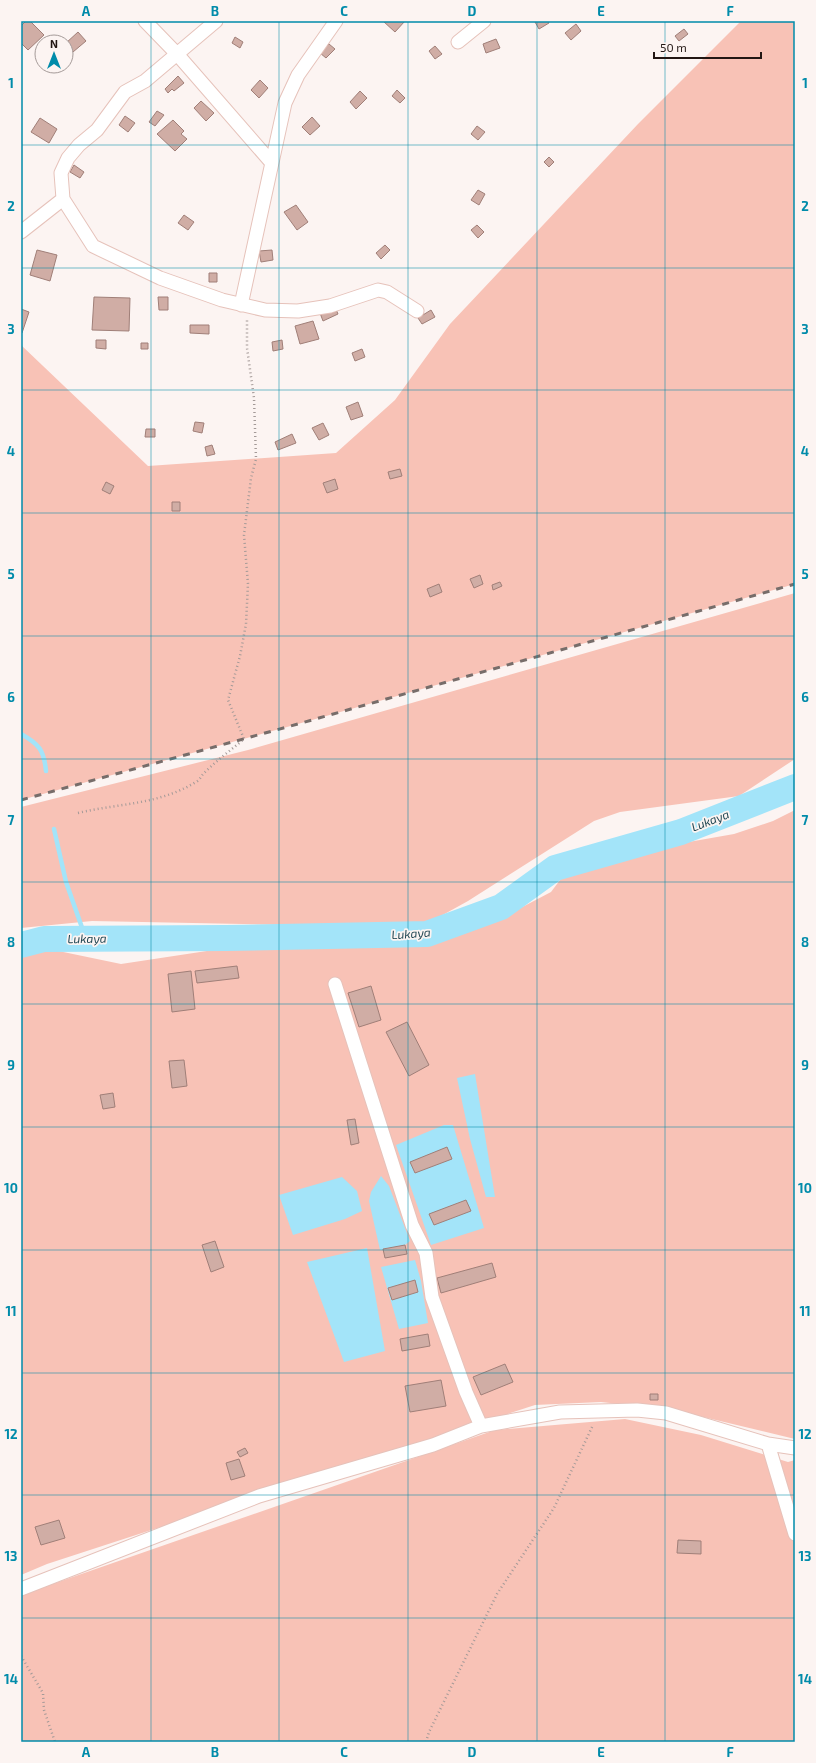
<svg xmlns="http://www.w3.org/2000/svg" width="816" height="1763" viewBox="0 0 816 1763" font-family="'Exo 2',sans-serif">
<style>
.green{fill:#f8c2b6}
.water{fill:#a3e4f9}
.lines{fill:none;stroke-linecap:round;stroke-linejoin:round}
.stream{stroke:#a3e4f9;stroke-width:4.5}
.river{stroke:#a3e4f9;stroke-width:26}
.building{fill:#d0ada5;stroke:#a07f78}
.street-casing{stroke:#e6c2ba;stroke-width:15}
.path{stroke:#a49a98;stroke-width:2.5;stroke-dasharray:1 3;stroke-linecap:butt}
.street{stroke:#fff;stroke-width:13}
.rail{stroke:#776d6a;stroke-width:3;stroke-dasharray:7 7;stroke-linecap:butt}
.grid{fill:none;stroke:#008baa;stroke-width:1;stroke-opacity:0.55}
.labels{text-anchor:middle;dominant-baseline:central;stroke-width:3.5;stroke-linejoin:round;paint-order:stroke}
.water-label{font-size:12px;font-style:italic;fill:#1f4551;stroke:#fcf4f2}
.neatline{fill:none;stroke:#008baa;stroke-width:1.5}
.grid-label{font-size:13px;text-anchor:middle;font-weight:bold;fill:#008baa}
</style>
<rect width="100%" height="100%" fill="#fcf4f2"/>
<!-- green -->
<path class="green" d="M741,21h54v563l-508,143 -266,73v-455l127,121 188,-13 59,-53 55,-76 188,-200z
M795,593v166l-56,37 -119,16 -26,9 -126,80 -38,21 -88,4 -250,-5 -71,7v-121l227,-57z
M795,810v629l-121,-29 -73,-8 -66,3 -488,159 -26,11v-620l23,-7 77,16 99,-15 125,-2 121,-15 37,-15 48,-25 15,-20 60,-19 108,-19 39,-13z
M625,1419l76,16 87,27 7,-2v282h-774v-147l474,-165z"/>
<!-- water -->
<path class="water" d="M475,1074l20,123h-9l-16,-58 -13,-61z
M444,1125h9l31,103 -53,17 -35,-100z
M381,1176l8,10 21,55 -5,4 -25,5 -11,-49 2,-9z
M342,1177l15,14 5,20 -17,8 -52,16 -14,-40z
M367,1248l18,103 -41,11 -37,-100z
M415,1260l6,21 7,42 -29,6 -18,-62z"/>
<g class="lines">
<!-- stream -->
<path class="stream" d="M21,734c18,10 23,16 25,37
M54,829l12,53 20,57"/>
<!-- river -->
<path class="river" d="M21,945l23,-6 182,-1 201,-4 74,-27 54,-39 126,-36 114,-45"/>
</g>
<!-- building -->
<path class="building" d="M26,21h4l14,14 -16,15 -7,-7v-17z
M383,21h22l-10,11z
M536,21h12l1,2 -10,6 -4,-7z
M576,24l5,7 -10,9 -6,-7z
M684,29l4,5 -9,7 -4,-5z
M78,32l8,9 -13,11 -7,-9z
M235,37l8,5 -3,6 -8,-5z
M496,39l4,9 -14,5 -3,-9z
M329,44l6,5 -9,9 -6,-5z
M435,46l7,8 -7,5 -6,-8z
M178,76l6,7 -10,8 -2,-2 -4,4 -3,-4z
M260,80l8,8 -9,10 -8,-8z
M397,90l8,8 -5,5 -8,-7z
M360,91l7,7 -11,11 -6,-7z
M201,101l13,12 -8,8 -12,-13z
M157,111l7,4 -9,11 -6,-4z
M125,116l10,7 -7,9 -9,-7z
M312,117l8,9 -10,9 -8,-8z
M40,118l17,11 -8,14 -18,-11z
M173,120l11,11 -3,3 6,5 -12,12 -18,-17z
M477,126l8,6 -7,8 -7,-6z
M549,157l5,5 -5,5 -5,-5z
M74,165l10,7 -4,6 -10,-6z
M478,190l7,4 -6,11 -8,-5z
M296,205l12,17 -11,8 -13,-18z
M184,215l10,7 -6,8 -10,-7z
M477,225l7,7 -6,6 -7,-8z
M385,245l5,5 -9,9 -5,-6z
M37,250l20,5 -7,26 -20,-6z
M272,250l1,10 -12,2 -2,-11z
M209,273h8v9h-8z
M94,297l36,1 -1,33 -37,-1z
M158,297h10v13h-9z
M335,307l3,7 -15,7 -3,-8z
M21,309l8,3 -7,21 -1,-1z
M431,310l4,7 -13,7 -4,-6z
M313,321l6,18 -19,5 -5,-18z
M190,325h19v9l-19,-1z
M96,340h10v9l-10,-1z
M282,340l1,9 -10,2 -1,-9z
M141,343h7v6h-7z
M362,349l3,8 -10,4 -3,-8z
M358,402l5,14 -12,4 -5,-13z
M195,422l9,1 -2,10 -9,-2z
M323,423l6,12 -10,5 -7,-12z
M146,429h9v8h-10z
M292,434l4,9 -18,7 -3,-8z
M212,445l3,9 -8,2 -2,-9z
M400,469l2,7 -12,3 -2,-7z
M335,479l3,10 -11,4 -4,-10z
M106,482l8,4 -4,8 -8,-4z
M172,502h8v9h-8z
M480,575l3,9 -9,4 -4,-9z
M500,582l2,4 -9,4 -1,-5z
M439,584l3,8 -12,5 -3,-8z
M237,966l2,12 -42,5 -2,-12z
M191,971l4,38 -23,3 -4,-38z
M371,986l10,34 -22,7 -11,-34z
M407,1022l22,43 -20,11 -23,-44z
M184,1060l3,26 -15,2 -3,-27z
M113,1093l2,14 -12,2 -3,-14z
M355,1119l4,24 -8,2 -4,-25z
M447,1147l5,12 -37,14 -5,-11z
M466,1200l5,11 -37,14 -5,-11z
M215,1241l9,26 -13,5 -9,-27z
M405,1245l2,9 -22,4 -2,-9z
M492,1263l4,14 -55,16 -4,-15z
M415,1280l3,12 -26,8 -4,-12z
M428,1334l2,12 -28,5 -2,-12z
M505,1364l8,18 -32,13 -8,-18z
M441,1380l5,26 -36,6 -5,-26z
M650,1394h8v6h-8z
M245,1448l3,5 -8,4 -3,-5z
M239,1459l6,17 -14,4 -5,-17z
M59,1520l6,18 -24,7 -6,-18z
M678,1540l23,1v13l-24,-1z"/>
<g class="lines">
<!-- street casing -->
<g class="street-casing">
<path id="street" d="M145,21l32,33 94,108
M216,21l-71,60 -20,11 -28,38 -18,15 -11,13 -7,15 2,26 30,47 67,32 62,22 43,10 33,1 32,-5 48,-16 9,2 30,19
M458,42l26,-21
M21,232l42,-33
M241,305l44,-202 13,-28 38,-54
M335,984l77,241 14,28 6,44 34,95 15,34
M768,1444l27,90
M21,1589l238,-93 174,-51 48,-19 79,-14 77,-2 29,3 102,31 27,4"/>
</g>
<!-- path -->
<path class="path" d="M78,813c42,-10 80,-8 118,-31 4,-2 5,-6 8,-9 12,-12 27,-23 40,-34l-16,-39 12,-44 6,-32 2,-40 -4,-49 7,-57 5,-19 -2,-61 -7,-50v-30
M21,1656l22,37 1,17 11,32
M426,1742l3,-10 68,-138 57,-86 39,-83"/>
<!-- street -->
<use href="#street" class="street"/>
<!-- rail -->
<path class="rail" d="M21,800l266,-73 508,-143"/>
</g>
<!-- grid -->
<path class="grid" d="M151,21v1721M279,21v1721M408,21v1721M537,21v1721M665,21v1721M21,145h774M21,268h774M21,390h774M21,513h774M21,636h774M21,759h774M21,882h774M21,1004h774M21,1127h774M21,1250h774M21,1373h774M21,1495h774M21,1618h774"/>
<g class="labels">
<!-- water labels -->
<g class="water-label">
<text transform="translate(710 820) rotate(-21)">Lukaya</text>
<text transform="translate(411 933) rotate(-4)">Lukaya</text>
<text transform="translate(87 938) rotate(-1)">Lukaya</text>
</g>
</g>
<!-- border -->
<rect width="816" height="1763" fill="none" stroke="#fcf4f2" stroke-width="44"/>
<!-- north arrow -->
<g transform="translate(54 54)"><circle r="19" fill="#fcf4f2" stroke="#a59b99"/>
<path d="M0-3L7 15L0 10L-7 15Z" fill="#008baa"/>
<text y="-6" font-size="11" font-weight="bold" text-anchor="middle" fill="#221613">N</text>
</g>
<!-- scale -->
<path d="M654 52v6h107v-6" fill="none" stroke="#221613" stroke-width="2"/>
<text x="660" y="52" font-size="12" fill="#221613" stroke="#fcf4f2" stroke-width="3" paint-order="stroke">50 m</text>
<rect x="22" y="22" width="772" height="1719" class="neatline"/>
<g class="grid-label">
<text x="86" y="16">A</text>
<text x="215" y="16">B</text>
<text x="344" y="16">C</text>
<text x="472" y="16">D</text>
<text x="601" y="16">E</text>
<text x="730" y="16">F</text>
<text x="11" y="88">1</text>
<text x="805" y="88">1</text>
<text x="11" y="211">2</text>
<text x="805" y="211">2</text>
<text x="11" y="334">3</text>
<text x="805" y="334">3</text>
<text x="11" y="456">4</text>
<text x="805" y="456">4</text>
<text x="11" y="579">5</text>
<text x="805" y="579">5</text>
<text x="11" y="702">6</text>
<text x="805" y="702">6</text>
<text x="11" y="825">7</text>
<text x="805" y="825">7</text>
<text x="11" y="947">8</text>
<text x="805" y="947">8</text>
<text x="11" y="1070">9</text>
<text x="805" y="1070">9</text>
<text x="11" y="1193">10</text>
<text x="805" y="1193">10</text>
<text x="11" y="1316">11</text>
<text x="805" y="1316">11</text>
<text x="11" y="1439">12</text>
<text x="805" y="1439">12</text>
<text x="11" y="1561">13</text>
<text x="805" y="1561">13</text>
<text x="11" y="1684">14</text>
<text x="805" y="1684">14</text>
<text x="86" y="1757">A</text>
<text x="215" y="1757">B</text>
<text x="344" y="1757">C</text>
<text x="472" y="1757">D</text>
<text x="601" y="1757">E</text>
<text x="730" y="1757">F</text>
</g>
</svg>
